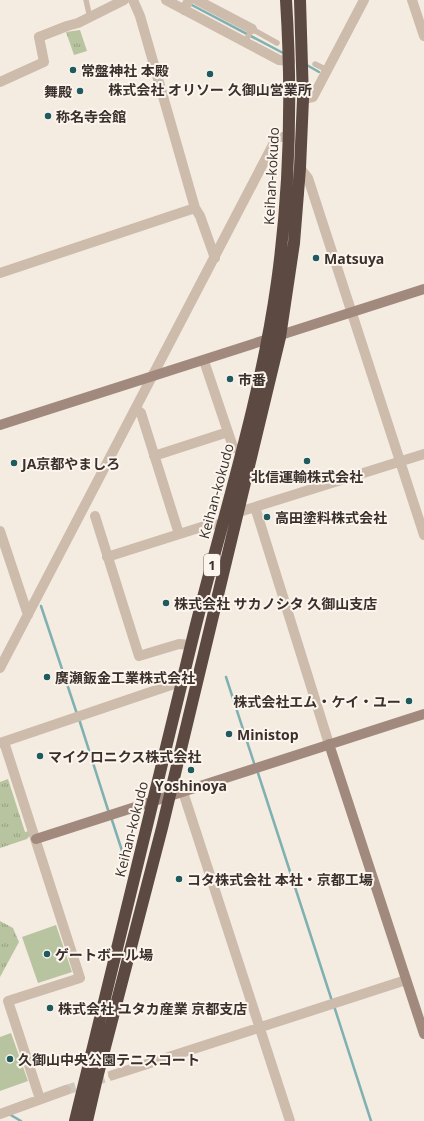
<svg xmlns="http://www.w3.org/2000/svg" width="424" height="1121" viewBox="0 0 424 1121" font-family="'Open Sans','Noto Sans JP',sans-serif">
<style>
.park{fill:url(#park-tufts)}
.pitch{fill:#b8c4a0}
.lines{fill:none;stroke-linecap:round;stroke-linejoin:round}
.stream{stroke:#7fb0b2;stroke-width:2.5}
.street-tunnel{stroke:#cfc6bd;stroke-width:10;stroke-dasharray:10 5;stroke-linecap:butt}
.lane{stroke:#cdbbac;stroke-width:5.5}
.street{stroke:#cdbbac;stroke-width:10}
.secondary{stroke:#a18a7d;stroke-width:10}
.highway{stroke:#5c4a42;stroke-width:12}
.poi-dot{fill:#1f5a5e;stroke:#fbf5ee;stroke-width:1.5}
.labels{text-anchor:middle;dominant-baseline:central;stroke-width:4;stroke-linejoin:round;paint-order:stroke}
.shield{fill:#fbf5ee;stroke:#756b66;stroke-width:1}
.shield-label{font-size:13px;font-weight:bold;fill:#3b302b}
.poi-label{font-size:14px;font-weight:bold;fill:#3b302b;stroke:#fbf5ee;text-anchor:start}
.street-label{font-size:14px;fill:#3b302b;stroke:#fbf5ee}
</style>
<defs>
<pattern id="park-tufts" width="24" height="20" patternUnits="userSpaceOnUse"><rect width="24" height="20" fill="#b8c4a0"/><path d="M3 7l-1-3M5 7V3M7 7l1-3M15 17l-1-3M17 17v-4M19 17l1-3" fill="none" stroke="#97a083"/></pattern>
</defs>
<rect width="100%" height="100%" fill="#f4ebe1"/>
<!-- park -->
<path class="park" d="M80,30l7,21 -13,4 -8,-23z
M8,779l17,53 4,-1 1,4 -3,4 -27,9v-66z
M0,921l13,7 6,14 -19,35z"/>
<!-- pitch -->
<path class="pitch" d="M56,925l16,47 -34,11 -16,-46z
M11,1033l17,48 -28,10v-54z"/>
<g class="lines">
<!-- stream -->
<path class="stream" d="M190,4l95,50
M305,64l14,8
M41,606l36,108
M226,677l29,89
M79,719l30,94
M257,770l75,231
M111,817l16,49
M334,1006l37,115
M9,1114l12,7"/>
<!-- street-tunnel -->
<path class="street-tunnel" d="M66,1090l47,-15"/>
<!-- lane -->
<path class="lane" d="M86,0l4,18
M245,42l7,-13 25,14
M315,64l12,6"/>
<!-- street -->
<path class="street" d="M133,0l7,16 55,192 5,8 15,42
M166,0l113,60 11,1
M197,0l55,29
M412,0l12,36
M184,10l5,-10
M0,82l44,-20 -5,-25 28,-11 11,-3 46,-23
M303,99l10,-2 51,-97
M300,168l8,10 116,357
M0,273l195,-65
M204,361l29,86 9,4
M136,409l5,4 38,121
M154,456l74,-24
M255,507l74,237
M239,512l185,-58
M95,516l44,140 40,-12 12,1
M0,531l28,84
M107,557l104,-33 11,1
M0,668l277,-531h12
M4,742l76,236 -72,23 32,98
M0,743l183,-62
M183,792l107,329
M113,1075l293,-95
M0,1114l66,-24"/>
<!-- secondary -->
<path class="secondary" d="M0,425l424,-136
M329,744l95,290
M36,839l388,-125"/>
<!-- highway -->
<path class="highway" d="M75,1121c39,-158 77,-317 116,-476 29,-120 69,-240 86,-363 13,-93 15,-188 9,-282
M87,1121l10,-43 65,-250 118,-491 14,-94 6,-75 3,-69 -3,-99"/>
</g>
<!-- markers -->
<g class="poi-dot">
<circle cx="73" cy="70" r="4"/>
<circle cx="210" cy="74" r="4"/>
<circle cx="80" cy="91" r="4"/>
<circle cx="48" cy="116" r="4"/>
<circle cx="316" cy="258" r="4"/>
<circle cx="230" cy="379" r="4"/>
<circle cx="307" cy="461" r="4"/>
<circle cx="14" cy="463" r="4"/>
<circle cx="267" cy="517" r="4"/>
<circle cx="166" cy="603" r="4"/>
<circle cx="47" cy="677" r="4"/>
<circle cx="409" cy="701" r="4"/>
<circle cx="229" cy="734" r="4"/>
<circle cx="40" cy="756" r="4"/>
<circle cx="191" cy="770" r="4"/>
<circle cx="179" cy="879" r="4"/>
<circle cx="47" cy="954" r="4"/>
<circle cx="50" cy="1008" r="4"/>
<circle cx="10" cy="1059" r="4"/>
</g>
<g class="labels">
<!-- shield labels -->
<rect class="shield" x="204" y="554" width="16" height="22" rx="3"/>
<g class="shield-label">
<text x="212" y="565">1</text>
</g>
<!-- poi labels -->
<g class="poi-label">
<text x="81" y="70">常盤神社 本殿</text>
<text x="210" y="89" text-anchor="middle">株式会社 オリソー 久御山営業所</text>
<text x="72" y="91" text-anchor="end">舞殿</text>
<text x="56" y="116">称名寺会館</text>
<text x="324" y="258">Matsuya</text>
<text x="238" y="379">市番</text>
<text x="22" y="463">JA京都やましろ</text>
<text x="307" y="476" text-anchor="middle">北信運輸株式会社</text>
<text x="275" y="517">高田塗料株式会社</text>
<text x="174" y="603">株式会社 サカノシタ 久御山支店</text>
<text x="55" y="677">廣瀬鈑金工業株式会社</text>
<text x="401" y="701" text-anchor="end">株式会社エム・ケイ・ユー</text>
<text x="237" y="734">Ministop</text>
<text x="48" y="756">マイクロニクス株式会社</text>
<text x="191" y="785" text-anchor="middle">Yoshinoya</text>
<text x="187" y="879">コタ株式会社 本社・京都工場</text>
<text x="55" y="954">ゲートボール場</text>
<text x="58" y="1008">株式会社 ユタカ産業 京都支店</text>
<text x="18" y="1059">久御山中央公園テニスコート</text>
</g>
<!-- street labels -->
<g class="street-label">
<text transform="translate(271 176) rotate(-87)">Keihan-kokudo</text>
<text transform="translate(216 491) rotate(-75)">Keihan-kokudo</text>
<text transform="translate(131 829) rotate(-76)">Keihan-kokudo</text>
</g>
</g>
</svg>
